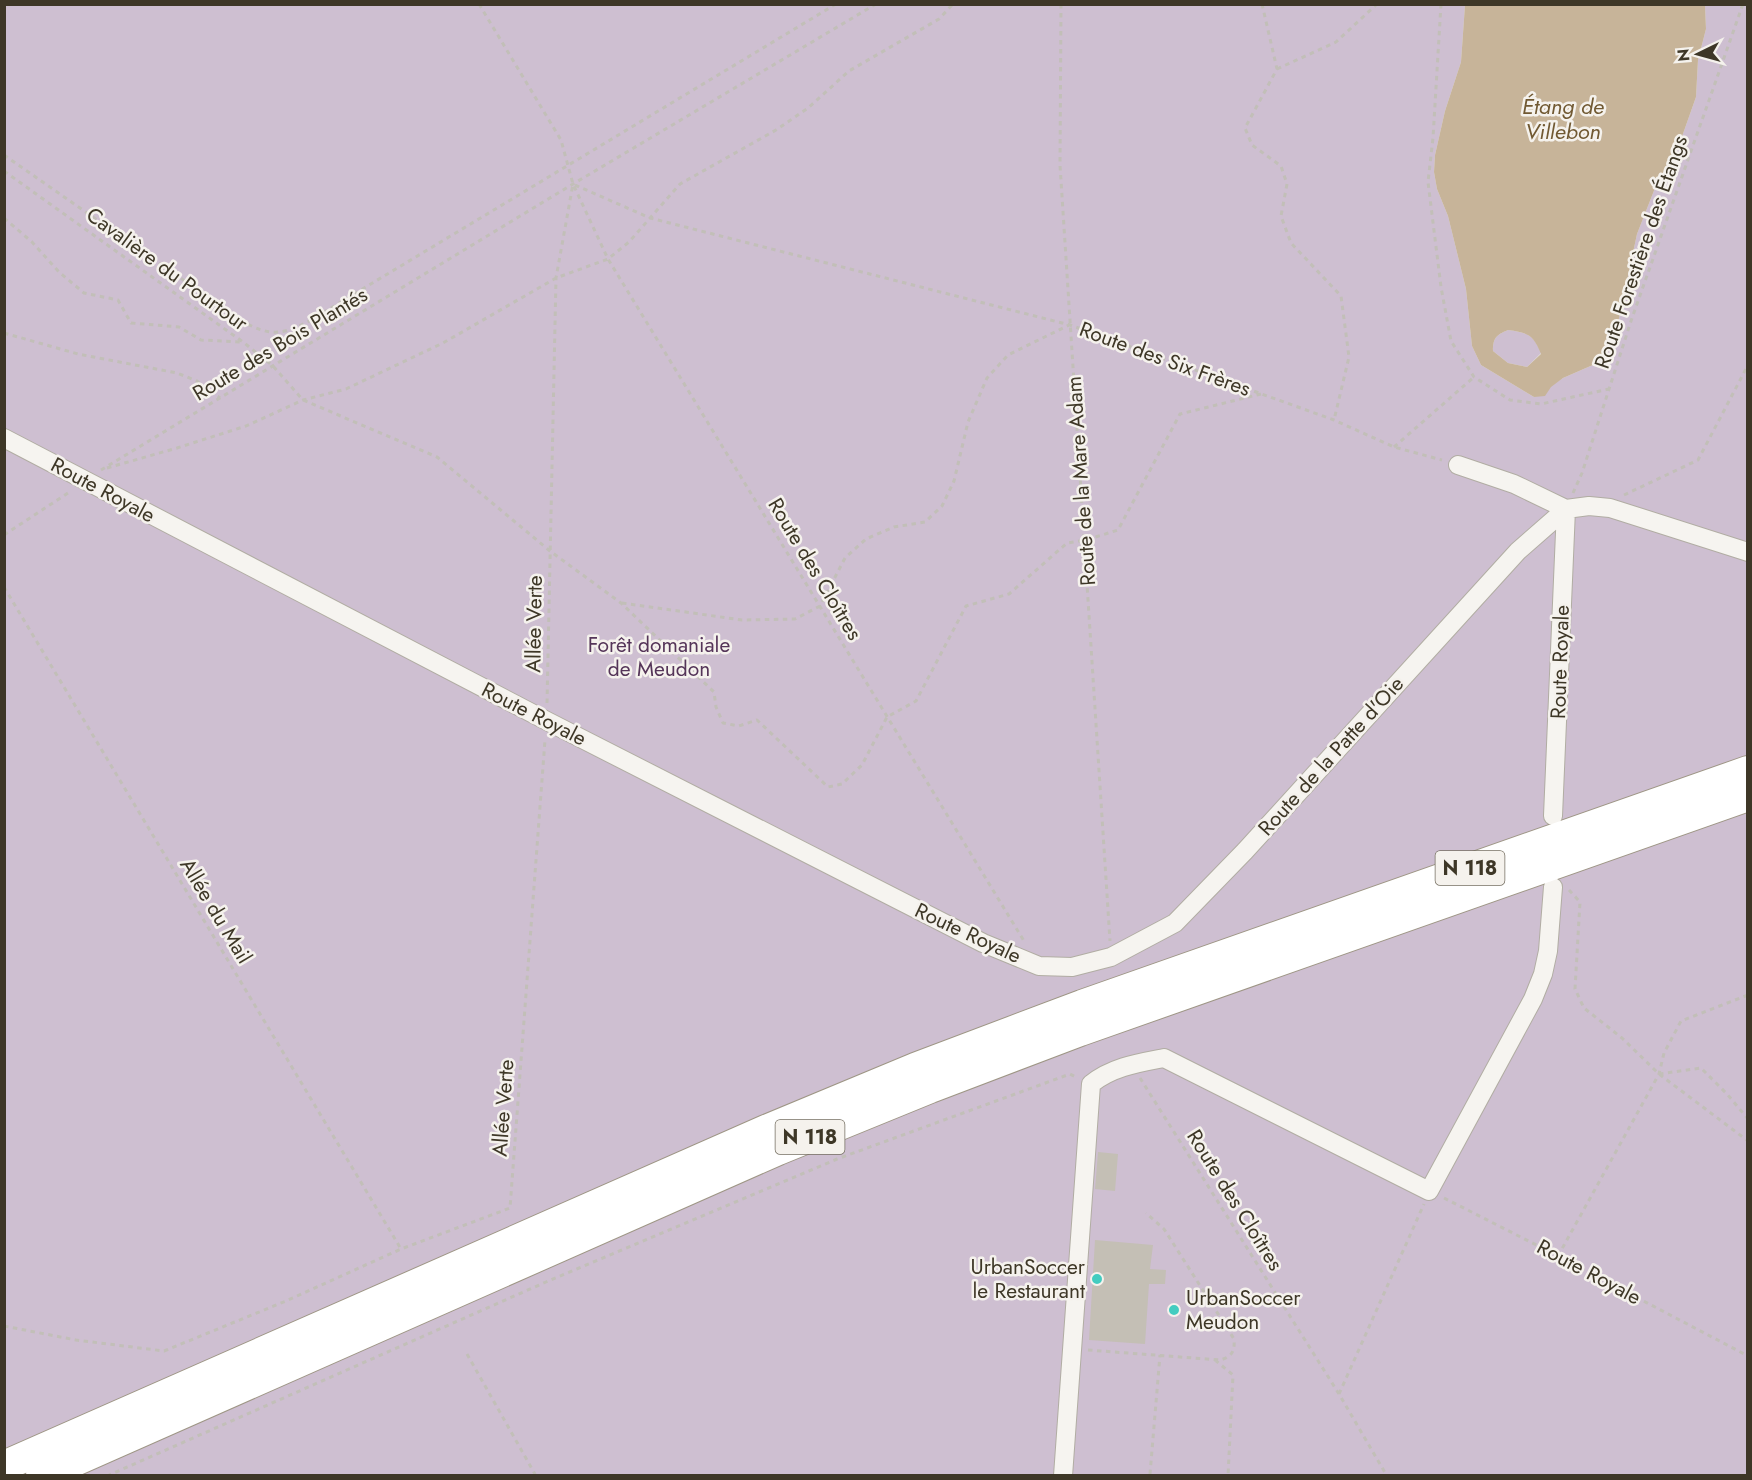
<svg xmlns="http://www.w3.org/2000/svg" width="1752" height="1480" viewBox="0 0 1752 1480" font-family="Jost,sans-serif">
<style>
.green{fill:#cebfd1}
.water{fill:#c7b499;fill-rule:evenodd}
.building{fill:#c4bfb5}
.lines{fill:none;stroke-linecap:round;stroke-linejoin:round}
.minor-casing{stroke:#b1ada3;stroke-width:20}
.trunk-casing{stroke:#9e9685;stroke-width:32}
.path{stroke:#c2bfb8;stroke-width:3;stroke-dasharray:4.5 4.5;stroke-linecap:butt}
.minor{stroke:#f6f4f0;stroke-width:18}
.trunk{stroke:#fff;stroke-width:30}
.poi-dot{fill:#43ccc0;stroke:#f5f2ed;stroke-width:2}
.labels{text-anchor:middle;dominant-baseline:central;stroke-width:5;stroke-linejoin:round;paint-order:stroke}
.shield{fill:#f5f2ed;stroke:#756f62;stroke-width:1.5}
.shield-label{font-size:20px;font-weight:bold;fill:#3e3727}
.street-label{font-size:21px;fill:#3e3727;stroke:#f5f2ed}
.park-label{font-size:21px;fill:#553559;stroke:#f5f2ed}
.poi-label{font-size:21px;fill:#3e3727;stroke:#f5f2ed;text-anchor:end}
.water-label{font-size:22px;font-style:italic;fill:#715932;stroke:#f5f2ed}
</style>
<rect width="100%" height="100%" fill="#e7e4de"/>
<!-- green -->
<path class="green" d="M5,5h1460l-4,57 -16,49 -10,44 -1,17 3,17 11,27 18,73 6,57 9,19 53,32 29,-19 39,-17 13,-24 22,-103 20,-51 22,-38 17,-48 2,-37 8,-31 -1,-24h42v1470l-1742,1z
M1508,330c20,3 25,4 33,23l-14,14 -19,-4 -15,-12c0,-13 3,-16 15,-21z"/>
<!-- water -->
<path class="water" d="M1465,5h240l1,24 -8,31 -2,37 -17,48 -22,38 -20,51 -22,103 -13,24 -39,17 -12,9 -6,9 -11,1 -53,-32 -9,-19 -6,-57 -18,-73 -11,-27 -3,-17 1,-17 10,-44 16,-49zM1508,330c20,3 25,4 33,24l-14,13 -19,-4 -15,-12c0,-13 3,-16 15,-21z"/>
<!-- building -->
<path class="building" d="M1098,1152l20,2 -3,37 -20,-2z
M1095,1240l58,5 -3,24 16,1 -1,14h-16l-4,60 -56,-4z"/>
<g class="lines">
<!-- minor casing -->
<g class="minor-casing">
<path id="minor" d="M4,438l543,283 436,222 56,23 33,1 39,-10 64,-34 70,-72 273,-300 48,-42
M1458,465l56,19 52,25 23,-3 21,2 138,44
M1553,816l13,-307
M1063,1476l28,-392c21,-17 47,-21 73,-26l265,133 104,-192 10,-25 5,-23 5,-64"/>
</g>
<!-- trunk casing -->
<g class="trunk-casing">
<path id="trunk" d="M4,1466l762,-336 149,-62 167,-63 666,-234
M41,1476l737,-326 152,-62 150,-57 668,-235"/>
</g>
<!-- path -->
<path class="path" d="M479,4l82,136 12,44 35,75 416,682
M1061,4l-1,161 50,776
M1262,4l15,65 -32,59 7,17 29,21 6,18 -6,32 10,27 50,53 8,61 -15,63
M1441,4l-8,134 -5,44 13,105 10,54 23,36 36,23 31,4 68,-15
M1277,69l59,-27 41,-38
M4,155l238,166c28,16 41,14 69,-1l525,-316
M4,171l239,171 30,24 30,34 134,57 113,94 71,52 93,89 2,15 7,16 16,3 18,-6 71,67 14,-3 20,-19 25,-48 29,-16 50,-95 43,-12 58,-51 19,-3 32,-10 62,-116 81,-20
M575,185l75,33 420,107 264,95 60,27 48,13
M4,218l28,24 27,30 25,21 34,7 13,23 48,4 22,13 40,2
M4,333l74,21 99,19 20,8 23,17
M1394,447l80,-70
M107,468l70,-20 69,-22 57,-26 43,-11 97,-46 113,-65 52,-19 21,-17 51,-58 96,-54 32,-22 41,-37 90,-52 14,-15
M101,470l472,-286 303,-180
M1573,493l9,-20 49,-152 112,-317
M1624,495l74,-35 50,-95
M4,535l67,-44
M4,587l397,662
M622,603l120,17 53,-1 25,-13 25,-48 21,-19 28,-12 31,-5 17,-16 12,-25 14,-59 19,-44 21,-23 61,-30
M547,703l9,-425 17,-94
M1569,890l11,12 -5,87 9,19 38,30 37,36 89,67
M1659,1074l42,-6 26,26 21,25
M1140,1078l199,316 48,82
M1444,1198l114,58 190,100
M1558,1256l101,-182 5,-21 17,-32 67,-26
M4,1326l72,14 88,11 122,-50 115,-52 109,-41 35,-468
M1088,1350l132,10c12,-3 15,-9 14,-21l-70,-110 -18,-16
M467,1354l69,122
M1215,1360l18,15 -5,101
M1339,1394l85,-190
M1150,1474l10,-119
M107,1476l439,-194 291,-123 233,-85 6,3"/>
<!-- minor -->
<use href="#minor" class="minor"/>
<!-- trunk -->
<use href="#trunk" class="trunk"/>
</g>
<!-- markers -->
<g class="poi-dot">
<circle cx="1097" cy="1279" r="6"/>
<circle cx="1174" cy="1310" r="6"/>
</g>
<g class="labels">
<!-- shield labels -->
<g class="shield">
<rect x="1435.5" y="851" width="69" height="34" rx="4.5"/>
<rect x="775.5" y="1120" width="69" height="34" rx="4.5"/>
</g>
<g class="shield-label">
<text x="1470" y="868">N 118</text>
<text x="810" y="1137">N 118</text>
</g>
<!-- street labels -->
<g class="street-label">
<text transform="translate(1641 252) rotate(-71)">Route Forestière des Étangs</text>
<text transform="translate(167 269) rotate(36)">Cavalière du Pourtour</text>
<text transform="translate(280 344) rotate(-31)">Route des Bois Plantés</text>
<text transform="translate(1165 359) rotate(20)">Route des Six Frères</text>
<text transform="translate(1081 481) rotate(-94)">Route de la Mare Adam</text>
<text transform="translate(103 490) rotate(28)">Route Royale</text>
<text transform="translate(815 569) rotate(59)">Route des Cloîtres</text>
<text transform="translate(534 624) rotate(-89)">Allée Verte</text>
<text transform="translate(1560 662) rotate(-88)">Route Royale</text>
<text transform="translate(534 714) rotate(27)">Route Royale</text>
<text transform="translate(1331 756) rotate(-48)">Route de la Patte d'Oie</text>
<text transform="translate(216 911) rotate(59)">Allée du Mail</text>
<text transform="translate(968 933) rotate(25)">Route Royale</text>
<text transform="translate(503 1108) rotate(-86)">Allée Verte</text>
<text transform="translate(1235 1200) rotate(58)">Route des Cloîtres</text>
<text transform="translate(1589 1272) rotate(28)">Route Royale</text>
</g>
<!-- park labels -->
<g class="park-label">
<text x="659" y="645">Forêt domaniale<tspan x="659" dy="24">de Meudon</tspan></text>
</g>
<!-- poi labels -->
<g class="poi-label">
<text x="1085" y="1267">UrbanSoccer<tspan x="1085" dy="24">le Restaurant</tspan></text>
<text x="1186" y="1298" text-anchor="start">UrbanSoccer<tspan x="1186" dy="24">Meudon</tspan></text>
</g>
<!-- water labels -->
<g class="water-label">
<text x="1563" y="106">Étang de<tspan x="1563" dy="25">Villebon</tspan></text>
</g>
</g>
<!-- border -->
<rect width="1752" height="1480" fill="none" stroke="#3e3727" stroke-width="12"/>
<!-- north arrow -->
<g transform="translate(1698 54) rotate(265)" stroke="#f5f2ed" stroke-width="4.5" paint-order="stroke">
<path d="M0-4.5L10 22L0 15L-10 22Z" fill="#3e3727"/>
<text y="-9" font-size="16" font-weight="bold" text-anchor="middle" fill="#3e3727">N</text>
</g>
</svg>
